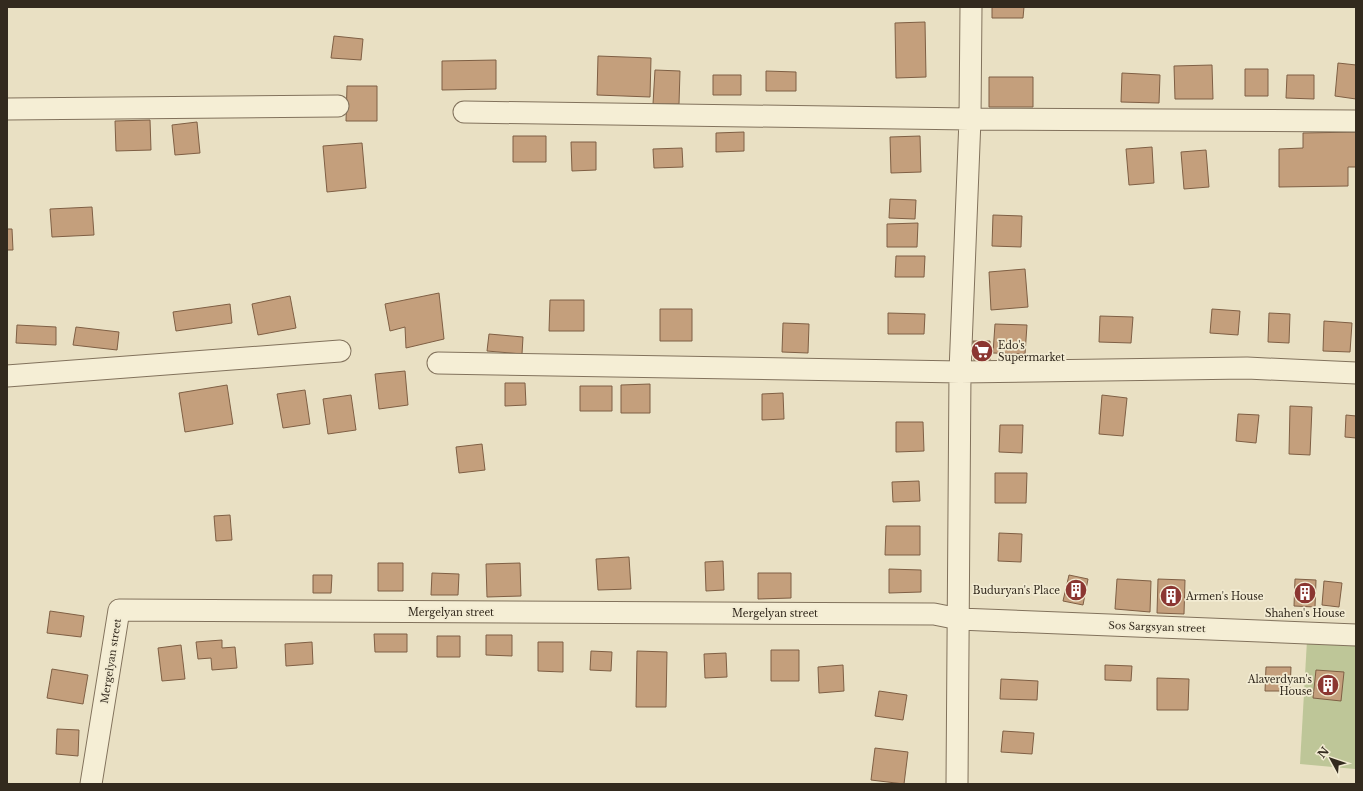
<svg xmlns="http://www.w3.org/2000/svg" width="1363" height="791" viewBox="0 0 1363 791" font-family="'Libre Baskerville',serif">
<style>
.green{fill:#bec698}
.building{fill:#c49f7c;stroke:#7f5f44}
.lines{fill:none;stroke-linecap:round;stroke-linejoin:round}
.minor-casing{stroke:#82725c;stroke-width:23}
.minor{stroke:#f5eed5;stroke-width:21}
.labels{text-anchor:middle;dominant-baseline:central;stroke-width:3.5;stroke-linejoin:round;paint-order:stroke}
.poi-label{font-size:10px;fill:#332a1e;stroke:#f2ebd2;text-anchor:start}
.street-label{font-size:10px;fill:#332a1e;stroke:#f2ebd2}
</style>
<rect width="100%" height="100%" fill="#e9e0c3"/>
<!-- green -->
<path class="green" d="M1307,640l49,1 -1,128 -55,-5z"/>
<!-- building -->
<path class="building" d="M992,7h32l-1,11h-31z
M925,22l1,55 -30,1 -1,-55z
M334,36l29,3 -2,21 -30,-2z
M598,56l53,2 -1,39 -53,-2z
M496,60v29l-54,1v-29z
M1338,63l18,2v34l-21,-3z
M1212,65l1,34h-38l-1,-33z
M1245,69h23v27h-23z
M655,70l25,1 -1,33h-26z
M766,71l30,1v19h-30z
M1122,73l38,2 -1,28 -38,-1z
M713,75h28v20h-28z
M1287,75h27v24l-28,-1z
M989,77h44v30h-44z
M347,86h30v35h-31z
M150,120l1,30 -35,1 -1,-30z
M197,122l3,31 -25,2 -3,-30z
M744,132v19l-28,1v-19z
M1356,132v35h-8v19l-69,1v-38l24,-1v-15z
M513,136h33v26h-33z
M920,136l1,36 -30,1 -1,-36z
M571,142h25v28l-24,1z
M362,143l4,45 -39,4 -4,-46z
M1152,147l2,36 -25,2 -3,-36z
M682,148l1,19 -29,1 -1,-19z
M1206,150l3,37 -25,2 -3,-37z
M890,199l26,1 -1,19 -26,-1z
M92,207l2,28 -42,2 -2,-28z
M993,215l29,1 -1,31 -29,-1z
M918,223l-1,24h-30v-23z
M7,229h5l1,21h-6z
M896,256h29l-1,21h-29z
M1025,269l3,38 -37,3 -2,-38z
M439,293l5,46 -38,9 -1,-21 -15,4 -5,-27z
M290,296l6,32 -38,7 -6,-31z
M550,300h34v31h-35z
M230,304l2,19 -56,8 -3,-19z
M660,309h32v32h-32z
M1212,309l28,2 -2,24 -28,-2z
M888,313l37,1 -1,20h-36z
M1269,313l21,1 -1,29 -21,-1z
M1100,316l33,1 -2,26 -32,-1z
M1324,321l28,2 -2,29 -27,-1z
M783,323l26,1 -1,29 -26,-1z
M995,324l32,1 -2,29 -32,-1z
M17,325l39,2v18l-40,-2z
M76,327l43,5 -2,18 -44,-5z
M489,334l34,3 -1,17 -35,-3z
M973,341h17v19h-16z
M405,371l3,34 -29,4 -4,-35z
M505,383h20l1,22 -21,1z
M650,384v29h-29v-28z
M227,385l6,39 -48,8 -6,-39z
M580,386h32v25h-32z
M305,390l5,34 -27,4 -6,-34z
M783,393l1,26 -22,1v-26z
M351,395l5,35 -28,4 -5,-35z
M1102,395l25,3 -4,38 -24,-2z
M1290,406l22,1 -2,48 -21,-1z
M1238,414l21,1 -3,28 -20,-2z
M1346,415l10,1v22l-11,-1z
M896,422h27l1,29 -28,1z
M1000,425h23l-1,28 -23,-1z
M482,444l3,26 -26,3 -3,-26z
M995,473h32l-1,30h-31z
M919,481l1,20 -27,1 -1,-20z
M230,515l2,25 -16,1 -2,-25z
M886,526h34v29h-35z
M999,533l23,1 -1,28 -23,-1z
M629,557l2,32 -33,1 -2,-31z
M723,561l1,29 -18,1 -1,-29z
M378,563h25v28h-25z
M520,563l1,33 -34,1 -1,-33z
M889,569l32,1v22l-32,1z
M432,573l27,1 -1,21h-27z
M758,573h33v25l-33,1z
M313,575h19l-1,18h-18z
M1069,575l19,4 -5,26 -20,-4z
M1117,579l34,2 -1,31 -35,-3z
M1158,579l27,1 -1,34 -27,-1z
M1295,579l21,1 -1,27 -21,-1z
M1324,581l18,2 -3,24 -17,-2z
M50,611l34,5 -3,21 -34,-4z
M374,634h33v18h-32z
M486,635h26v21l-26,-1z
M437,636h23v21h-23z
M222,640v8l13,-1 2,21 -25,2 -1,-12 -13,1 -2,-17z
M312,642l1,22 -27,2 -1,-22z
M538,642h25v30l-25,-1z
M181,645l4,34 -23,2 -4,-33z
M771,650h28v31h-28z
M591,651l21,1 -1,19 -21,-1z
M637,651l30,1 -1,55h-30z
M726,653l1,24 -22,1 -1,-24z
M843,665l1,26 -25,2 -1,-26z
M1105,665l27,1 -1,15 -26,-1z
M1266,667h25l-1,24h-25z
M52,669l36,6 -5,29 -36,-6z
M1316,670l28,2 -3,29 -28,-3z
M1157,678l32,1 -1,31h-31z
M1001,679l37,2 -1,19 -37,-1z
M879,691l28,4 -4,25 -28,-4z
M57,729l22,1 -1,26 -22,-2z
M1003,731l31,2 -2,21 -31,-2z
M875,748l33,4 -4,32 -33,-4z"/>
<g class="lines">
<!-- minor casing -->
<g class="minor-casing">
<path id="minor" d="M7,109l331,-3
M464,112l506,7 386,2
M438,363l522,9 287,-4 109,5
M7,376l333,-25
M91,784l28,-174 815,4 25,5 397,16
M957,784l3,-412 10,-253 1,-112"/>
</g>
<!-- minor -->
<use href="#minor" class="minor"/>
</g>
<!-- icons -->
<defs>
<g id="supermarket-disc" transform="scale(1.15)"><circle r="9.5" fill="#8b3631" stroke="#f2ebd2"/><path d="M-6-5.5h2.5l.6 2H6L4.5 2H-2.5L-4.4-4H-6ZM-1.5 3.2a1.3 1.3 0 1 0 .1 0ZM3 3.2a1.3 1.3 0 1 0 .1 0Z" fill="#fff"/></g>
<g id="building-disc" transform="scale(1.15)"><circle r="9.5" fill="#8b3631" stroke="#f2ebd2"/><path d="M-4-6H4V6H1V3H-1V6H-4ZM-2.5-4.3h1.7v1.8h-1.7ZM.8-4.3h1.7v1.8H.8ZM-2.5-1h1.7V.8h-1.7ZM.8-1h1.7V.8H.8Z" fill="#fff"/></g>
</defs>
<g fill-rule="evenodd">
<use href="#supermarket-disc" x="982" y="351"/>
<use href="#building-disc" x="1076" y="590"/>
<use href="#building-disc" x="1305" y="593"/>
<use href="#building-disc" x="1171" y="596"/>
<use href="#building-disc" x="1328" y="685"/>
</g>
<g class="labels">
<!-- poi labels -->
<g class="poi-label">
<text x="998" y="345">Edo's<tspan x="998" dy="12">Supermarket</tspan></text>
<text x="1060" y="590" text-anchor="end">Buduryan's Place</text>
<text x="1186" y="596">Armen's House</text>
<text x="1305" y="613" text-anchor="middle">Shahen's House</text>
<text x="1312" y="679" text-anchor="end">Alaverdyan's<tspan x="1312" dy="12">House</tspan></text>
</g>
<!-- street labels -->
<g class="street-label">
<text x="451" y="612">Mergelyan street</text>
<text x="775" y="613">Mergelyan street</text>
<text transform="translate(1157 627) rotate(2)">Sos Sargsyan street</text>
<text transform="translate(111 661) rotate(-81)">Mergelyan street</text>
</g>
</g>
<!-- border -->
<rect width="1363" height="791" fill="none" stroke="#332a1e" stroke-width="16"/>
<!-- north arrow -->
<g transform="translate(1331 759) rotate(310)" stroke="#f2ebd2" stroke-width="3" paint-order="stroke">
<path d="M0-3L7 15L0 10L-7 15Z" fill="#332a1e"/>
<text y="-6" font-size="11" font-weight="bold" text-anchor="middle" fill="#332a1e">N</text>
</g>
</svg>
